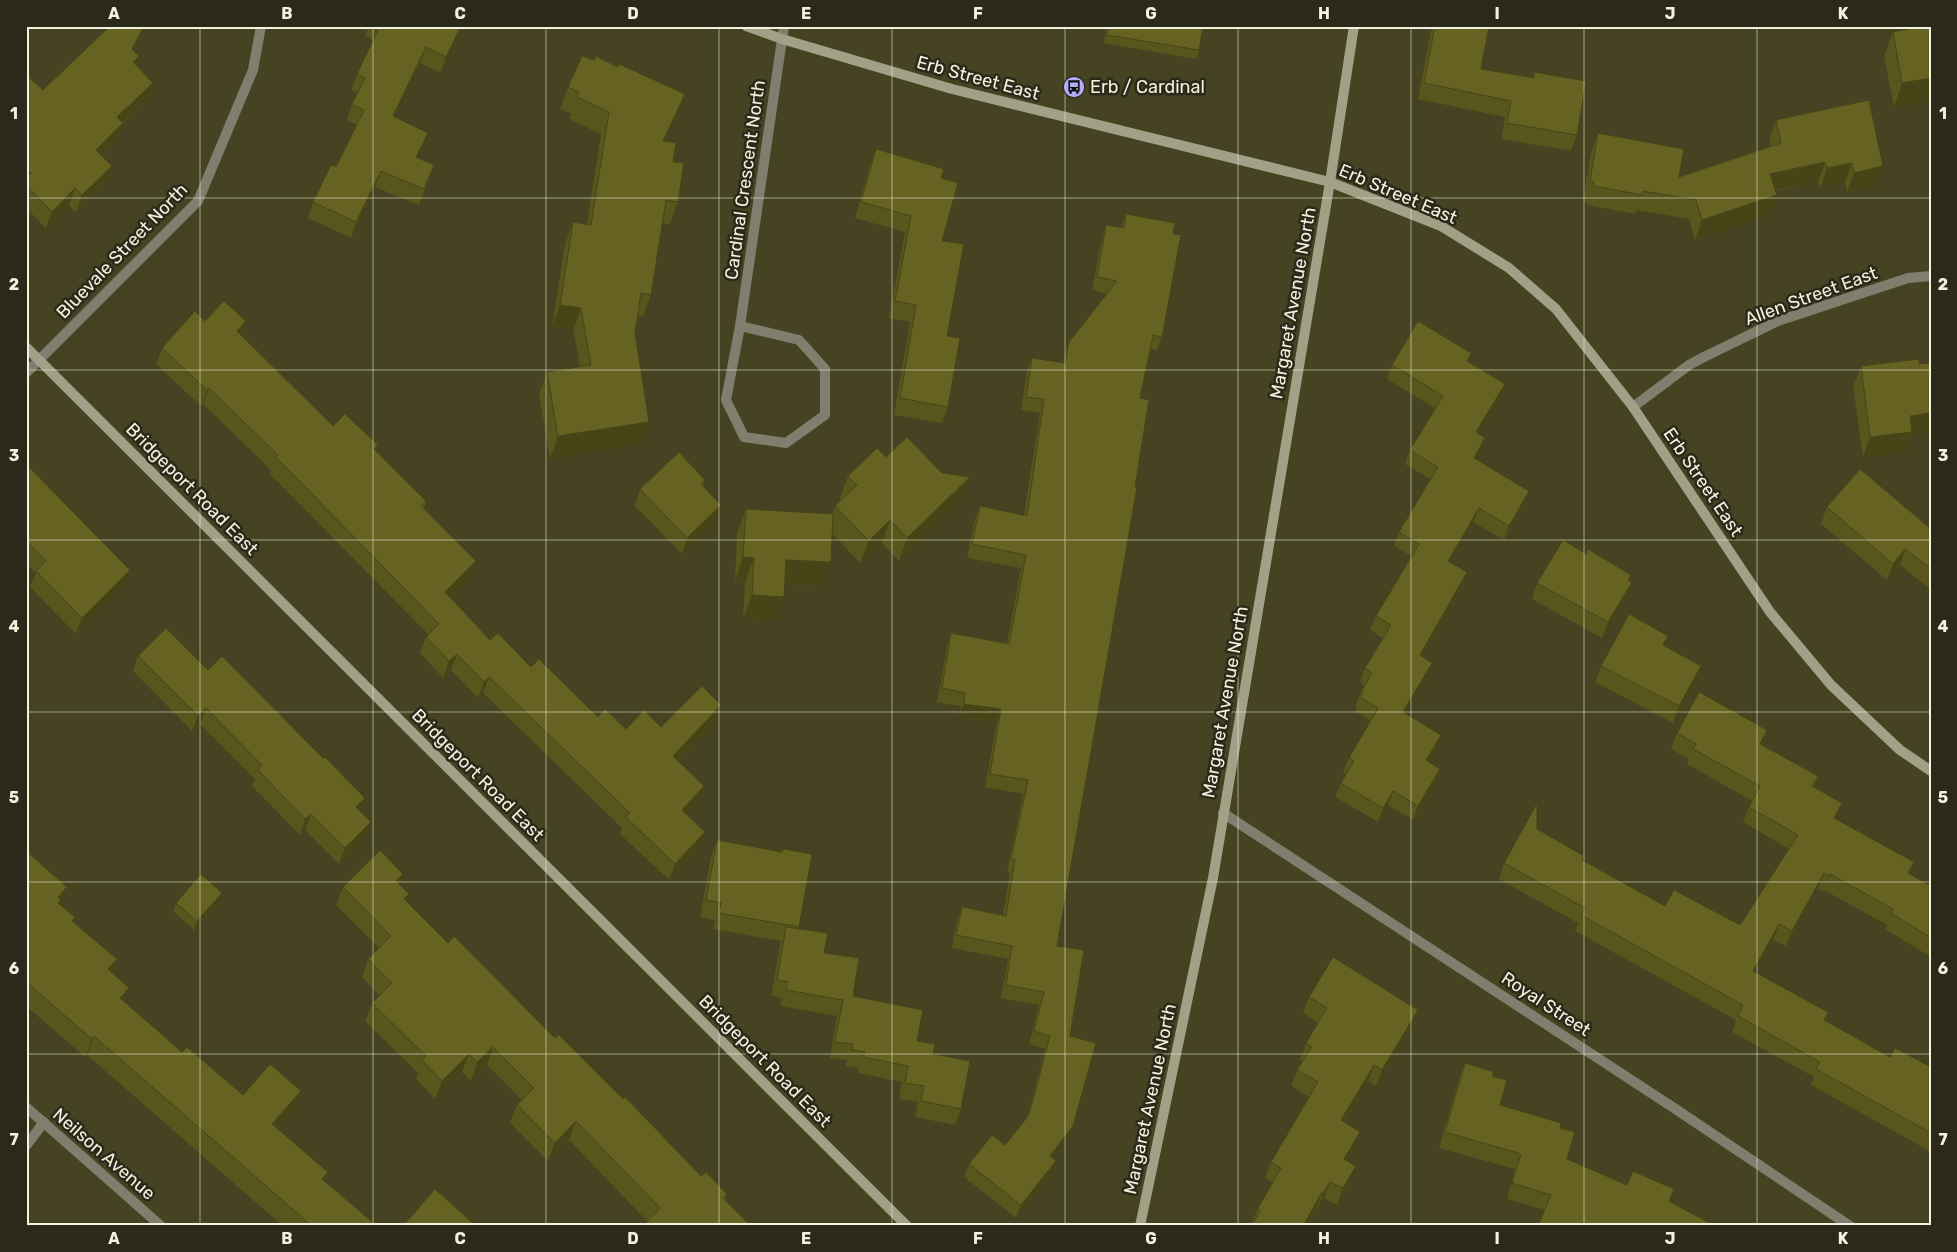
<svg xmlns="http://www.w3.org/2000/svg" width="1957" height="1252" viewBox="0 0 1957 1252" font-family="Rubik,sans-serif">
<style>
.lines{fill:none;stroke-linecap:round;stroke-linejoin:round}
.lane{stroke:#807f6f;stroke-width:10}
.street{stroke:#807f6f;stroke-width:10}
.secondary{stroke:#a2a188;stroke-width:10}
.wall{fill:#58551d}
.shaded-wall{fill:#474518}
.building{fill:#666322;stroke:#474518}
.grid{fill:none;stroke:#f2f2de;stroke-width:1;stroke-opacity:0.55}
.labels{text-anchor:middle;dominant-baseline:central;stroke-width:5;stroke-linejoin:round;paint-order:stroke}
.street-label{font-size:18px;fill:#f2f2de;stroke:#2a291a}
.poi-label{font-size:18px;fill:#f2f2de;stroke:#2a291a;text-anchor:start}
.neatline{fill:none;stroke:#f2f2de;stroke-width:2}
.grid-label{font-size:16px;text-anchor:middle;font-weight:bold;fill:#f2f2de}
</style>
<rect width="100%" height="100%" fill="#454321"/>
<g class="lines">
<!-- lane -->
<path class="lane" d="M26,1146l18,-24"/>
<!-- street -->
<path class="street" d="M740,326l59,14 26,29v46l-39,28 -42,-6 -18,-37 14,-74 44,-300
M26,373l172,-172 55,-131 8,-44
M1633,407l56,-42 15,-8 74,-36 130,-43 23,-2
M1223,813l451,295 176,118
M26,1107l135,119"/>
<!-- secondary -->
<path class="secondary" d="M746,26l36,13 170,50 378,93 111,44 68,42 47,41 77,98 137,205 61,73 69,65 31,21
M26,347l881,879
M1140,1226l73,-348 117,-696 24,-156"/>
</g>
<!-- wall -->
<path class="wall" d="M369,26h94l-22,47 -21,-10 -26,54 28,31 -5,10 17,7 -15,40 -44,-18 -24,51 -43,-20 5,-16 23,-35 21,-42 -10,-5 5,-16 6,-11 -7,-3 6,-16 16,-34 -8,-4z
M1107,26h96l-4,24 -3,9 -92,-16z
M1432,26h57l-8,43 51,8 2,-5 43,63 -6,16 -70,-12 4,-22 -87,-18z
M1931,26v74l-37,7 -10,-51 9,-24z
M134,51l2,13 17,19 -5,16 -25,24 -6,16 -16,16 5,27 -30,30 -7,-7 -23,23 -20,-20v-133l17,15z
M594,60l24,7 67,27 -8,22 -12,25 8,21 5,40 -8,22 -8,-1 -11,72 -8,22 -6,-1 -2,17 6,111 -91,15 -11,-65 8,-22 33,-6 -7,-36 -21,-3 13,-83 8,-22 14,2 14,-90 -32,-15 2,-5 -11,-5 8,-22z
M1869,100l7,86 -29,6 -2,-10 -25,6 -2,-7 -42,10 1,4 -7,19 -75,26 -6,-21 -53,-9 -1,4 -48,-9v-3l-4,-1 8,-48 7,-20 81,44 92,-31 -2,-7 7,-19z
M876,149l65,29 1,63 5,95 1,71 -6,16 -48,-8 16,-93 -21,-4 16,-86 -50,-14 15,-53z
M1126,214l47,20 -11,103 -5,13 -6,-1 -11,49 -83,548 13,90 -2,103 -15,19 -2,16 -35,44 -52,-41 5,-13 36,-19 22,-27 18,-69 -16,-5 10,-39 -38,-7 7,-39 -56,-11 5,-28 5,-13 41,8 7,-42 -3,-1 16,-78 -38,-7 12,-65 -38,-5 2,-11 -24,-4 10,-56 4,-13 56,10 14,-75 -54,-10 8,-39 5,-13 44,9 16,-102 -19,-3 6,-39 5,-13 31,5 1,-8 5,-13 38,-48 -15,-4 10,-52 4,-13 15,3z
M205,321h41l-5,14 92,91 43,24 50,51 -2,7 52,53 -6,16 -20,21 40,42 41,27 67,50 28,12 35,-2 54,-5 -37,39 20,42 -11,11 12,34 -30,32 -49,-46 2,-6 -139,-135 -5,5 -27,-28 -8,8 -23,-25 6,-16 2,-3 -158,-160 1,-4 -68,-66 -2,2 -45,-42 6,-16z
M1468,361l32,37 -22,36 2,18 -4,7 53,32 -5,14 -20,35 -31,-18 -23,40 17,10 -5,14 -40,71 5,20 -22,36 31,36 -8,13 12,7 -5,14 -22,37 -25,-15 -10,17 -43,-25 6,-14 5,-9 -3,-2 6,-14 22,-37 -16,-10 2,-4 -2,-1 9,-21 -4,-3 5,-14 18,-30 -13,-8 6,-14 35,-60 -17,-10 5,-14 31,-53 -25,-15 5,-14 25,-42 -48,-29 5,-14z
M1931,363v69l-20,3 -7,17 -41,5 -10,-70 8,-21 58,-2z
M886,457l56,16 28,4 -8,23 -63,61 -17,-18 -22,20 -28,-30 -10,52 -37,-1 -1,13 -9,23 -32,-1 2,-37 -10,-1 2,-48 9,-24 86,5 3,-8 6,-6 -1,-2 8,-22z
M26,464l98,122 -48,48 -46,-47 6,-14 -10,-10z
M705,480l-2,6 18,19 -6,17 -33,32 -47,-48 5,-17z
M1827,507l104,22v61l-31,-25 -13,15 -66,-56z
M1586,554l46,28 -6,16 -24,40 -70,-39 5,-16z
M1665,646l31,37 -23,40 -78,-41 6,-16z
M138,656l70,14 163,152 -6,15 -26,27 -34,-34 -5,5 -48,-49 3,-7 -55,-55 -8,7 -59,-60z
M1677,733l85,12 56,31 -4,11 22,32 78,43 -5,12 22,12v71l-46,-28 2,-4 -63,-35 -1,2 -5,-4 -32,58 -13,-6 -18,32 73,40 -3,9 65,36 41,10v85l-120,-67 3,-8 -82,-45 4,-12 -161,-89 3,-8 -79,-44 5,-16 33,-34 47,27 -2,5 83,45 75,19 49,-76 -46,-27 6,-15 3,-6 -65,-37 2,-5 -18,-10z
M717,840l65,12 1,-3 16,78 -1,2 26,24 29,43 64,45 16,13 28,55 -6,16 -40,-8 3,-15 -19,-3 3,-17 -44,-9 1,-5 -13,-2 1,-6 -17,-2 7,-42 -57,-10 2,-8 -11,-2 10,-55 -68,-12 2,-9 -15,-3 11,-60z
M26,851l41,36 -7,18 15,12 -2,5 44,37 -5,14 17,15 -5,13 58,51 61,43 51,15 -16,18 47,53 52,45h-94l-196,-171 -2,2 -59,-51z
M403,874l-4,10 10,10 -3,7 42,42 175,156 78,77 26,18 -2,6 -78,21 -78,-81 -21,21 -38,-38 7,-18 5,-5 -35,-35 -16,16 -9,-9 -27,27 -19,-20 2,-6 -53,-52 7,-18 7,-8 -17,-18 6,-18 11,-11 -43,-43 7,-18z
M222,893l-3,8 -25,29 -21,-19 3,-8z
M1309,997l103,30 -36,59 -8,-5 -24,41 16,10 -6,16 -7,12 3,22 -13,23 -13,-7 -7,12 -1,-1 -65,17 6,-16 15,-27 -7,-5 6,-16 38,-65 -18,-11 6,-16 6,-9 -3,-1 6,-17 12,-20 -15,-10z
M1465,1063l27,13 8,29 60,23 7,31 60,26 43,16 -125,9 -38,-11 8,-30 -76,-21 20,-69z"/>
<!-- shaded-wall -->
<path class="shaded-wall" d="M144,26h3l-21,39 6,-16z
M461,26h2l-22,47 5,-16z
M426,47l-6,16 -33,69 6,-16z
M139,56l-6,16v-10z
M1931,78v22l-37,7 8,-24z
M153,83l-5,16 -37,34 6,-16z
M685,94l-8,22 -22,47 8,-22z
M123,123l-6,16 -27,27 6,-16z
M428,133l-6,15 -12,25 6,-16z
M1825,162l-7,19 -55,12 7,-19z
M1852,163l-7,19 -25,6 7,-20z
M112,166l-6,16 -30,30 6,-17z
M1883,166l-7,20 -29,6 7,-19z
M381,171l-6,16 -24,51 5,-16z
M75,188l-6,17 -23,23 6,-16z
M1777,195l-7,19 -75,26 7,-20z
M560,305l21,3 -8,22 -21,-3z
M246,321l-6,17 -3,-7z
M1505,384l-5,14 -29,48 5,-14z
M209,388l-6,16 -2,2 6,-16z
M1931,413v19l-20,3 -7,17 -41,5 7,-20 40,-21z
M649,422l-8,22 -91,15 8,-23z
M1485,438l-5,14 -11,20 5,-14z
M970,477l-8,23 -63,61 8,-23z
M1529,491l-5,14 -20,35 5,-14z
M721,505l-6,17 -33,32 5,-16z
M1479,508l-6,14 -30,53 5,-14z
M890,520l-8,23 -22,20 9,-22z
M1905,549l-5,16 -13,15 6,-16z
M743,557l11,1 -9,24 -10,-1z
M786,560l45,2 -9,23 -45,-2z
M476,561l-6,16 -31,32 6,-17z
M130,570l-6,16 -48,48 6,-16z
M1467,572l-5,14 -47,83 5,-14z
M1632,582l-6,16 -24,40 6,-16z
M752,595l32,2 -9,23 -32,-1z
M457,654l-6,16 -8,8 6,-17z
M1432,663l-5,14 -29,49 5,-14z
M1701,666l-5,17 -23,40 6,-17z
M489,677l-6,16 -5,5 6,-16z
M964,704l37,5 -4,13 -38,-5z
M721,705l-6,17 -48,50 6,-16z
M206,708l-6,16 -8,7 6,-15z
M1767,730l-5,16 -2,-2z
M1441,735l-5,14 -15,25 5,-14z
M1440,769l-5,14 -22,37 5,-14z
M704,786l-6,17 -22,23 6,-16z
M1393,791l-5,14 -10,17 5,-14z
M365,798l-6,15 -3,-6z
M1842,803l-5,15 -9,16 6,-16z
M311,814l-6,16 -5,5 5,-16z
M371,822l-6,15 -26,27 6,-16z
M705,832l-6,16 -30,32 6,-16z
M1824,873l-6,15 -32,58 6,-15z
M403,874l-7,18v-11z
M67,887l-7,19 -4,4 2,-13z
M222,893l-3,8 -25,29 3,-9z
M409,894l-7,18 2,-13z
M1779,924l-6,16 -26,47 6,-16z
M117,959l-7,19 -2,-9z
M129,988l-7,18 -2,-8z
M1418,1010l-6,17 -36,59 6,-16z
M94,1036l-7,19 -2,2 7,-18z
M493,1047l-6,18 -16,16 6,-19z
M469,1054l-7,18 -27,27 7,-18z
M1374,1065l-6,16 -33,55 6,-16z
M301,1091l-7,19 -28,32 6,-18z
M576,1121l-7,19 -21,21 7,-18z
M1073,1126l-5,13 -23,30 5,-13z
M1360,1132l-6,16 -16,27 6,-16z
M1056,1161l-5,13 -35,44 5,-13z
M1356,1166l-6,16 -13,23 6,-17z
M328,1172l-7,19 1,-12z
M1330,1182l-6,16 -7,12 6,-17z
M1322,1192l-6,17 -10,17h-3z"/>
<!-- building -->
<path class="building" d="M110,26h34l-12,23 7,7 -6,6 20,21 -36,34 6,6 -27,27 16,16 -30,29 -7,-7 -23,24 -26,-27v-7l5,-5 -5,-4v-94l17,15z
M380,26h81l-15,31 -20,-10 -33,69 35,17 -12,24 18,8 -10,24 -43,-18 -25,51 -43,-20 18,-37 5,2 28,-57 -12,-6 13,-26 -8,-4z
M1109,26h94l-4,24 -92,-15z
M1435,26h54l-8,43 53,9v-6l52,9 -9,54 -70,-12 4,-22 -87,-18z
M1923,26h8v52l-29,5 -9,-51z
M582,56l12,4 2,-4 22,11 1,-3 66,30 -22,47 13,2 -3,19 11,1 -6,39 -12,-2 -15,95 -10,-2 -6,40 14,89 -91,14 -11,-64 44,-7 -10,-57 -21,-3 13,-83 18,3 18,-113 -32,-15 2,-5 -11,-5z
M1869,100l14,66 -29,7 -2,-10 -25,5 -2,-6 -55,12 7,21 -75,25 -6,-20 -53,-9 -1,4 -48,-9v-4l-4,-1 8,-48 86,16 -5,28 102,-34 -5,-23z
M876,149l68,20 -3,9 17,5 -16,58 22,3 -17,92 13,2 -12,69 -48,-9 16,-93 -21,-4 16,-85 -50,-14z
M1126,214l49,9 -2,11 8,1 -19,102 -9,-2 -13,63 9,2 -14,87 2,1 -80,458 27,4 -14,86 26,7 -23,83 -23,30 6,5 -35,44 -52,-41 23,-29 13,10 24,-30 21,-79 -16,-5 10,-39 -38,-7 6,-39 -56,-11 6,-28 44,9 9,-56 -4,-1 17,-79 -38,-6 11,-65 -37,-5 1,-11 -23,-5 9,-55 58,11 17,-89 -54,-11 8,-38 47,10 17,-117 -18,-2 6,-39 33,5 4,-21 48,-61 -20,-4 9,-52 18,3z
M224,301l22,20 -9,10 96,95 12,-12 33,31 -4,4 52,52 -5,5 55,55 -31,31 45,48 8,-7 33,34 8,-8 59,58 7,-8 21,20 18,-19 17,17 41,-41 19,19 -48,51 31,30 -22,24 23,22 -30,32 -49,-47 4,-4 -141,-136 -5,5 -27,-28 -8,7 -23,-24 13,-13 -163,-167 2,-2 -69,-67 -2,2 -45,-42 33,-37 10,10z
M1418,321l53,32 -4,8 38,23 -29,48 9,6 -11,20 55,33 -20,35 -30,-18 -31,53 19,11 -47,83 12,8 -29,49 38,23 -15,25 14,9 -22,37 -25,-15 -10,17 -42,-25 13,-22 -5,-3 29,-50 -18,-11 3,-4 -2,-1 11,-19 -7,-5 26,-43 -15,-9 43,-72 -20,-12 39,-65 -28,-17 33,-54 -51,-31z
M1919,359v5l12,-1v50l-21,3 2,16 -42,5 -9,-71z
M907,437l35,36 28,4 -63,61 -17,-18 -21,21 -34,-35 22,-21 -9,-9 29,-28 9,9z
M679,452l26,28 -4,4 20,21 -34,33 -47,-49z
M26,464l104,106 -48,48 -46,-47 10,-10 -20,-20z
M1860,469l71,60v40l-26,-20 -12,15 -66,-57z
M746,509l87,5 -2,48 -45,-2 -2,37 -32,-2 2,-37 -11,-1z
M1563,540l23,14 2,-5 43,26 -3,5 4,2 -24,40 -71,-39z
M1629,614l39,22 -5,9 38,21 -22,40 -78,-40z
M166,628l42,42 14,-14 101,102 2,-1 40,41 -9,9 15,15 -26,26 -34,-34 -6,5 -47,-49 4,-5 -56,-57 -8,8 -60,-60z
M1699,692l68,38 -7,14 58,32 -6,10 30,17 -8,15 80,44 -6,11 23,13v52l-40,-25 2,-4 -63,-35 -1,2 -5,-3 -32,58 -13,-7 -26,47 75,41 -4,8 66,37 5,-9 36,19v66l-115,-64 4,-7 -82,-46 5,-11 -162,-90 4,-7 -81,-45 33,-60v26l47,27 -2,4 83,46 9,-16 66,35 58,-90 -49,-28 11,-21 -67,-37 3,-5 -19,-11z
M717,840l65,12 1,-3 29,5 -13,73 -80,-14 2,-10 -15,-3z
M380,850l23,24 -7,7 13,13 -5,5 44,44 6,-7 101,102 4,-3 64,64 2,-2 76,79 5,-4 21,22 -4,4 28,28h-108l17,-18 -84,-87 -21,22 -38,-38 17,-17 -41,-41 -16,15 -8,-8 -27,27 -20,-21 4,-4 -54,-53 20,-20 -24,-24 23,-23 -48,-49z
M26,851l41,36 -9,10 3,3 -3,3 17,14 -3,4 45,38 -9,10 21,19 -9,10 62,54 5,-5 56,48 27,-31 31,27 -29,33 56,48 -6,7 55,47h-65l-218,-190 -2,3 -66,-57z
M201,874l21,19 -25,28 -21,-18z
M786,927l42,6 -4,20 35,5 -6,38 70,14 -6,31 18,3 -2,10 37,7 -9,48 -40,-8 3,-15 -19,-3 3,-17 -45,-9 2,-5 -13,-2 1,-6 -18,-2 8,-42 -57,-10 2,-8 -11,-2z
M1333,957l85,53 -36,60 -8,-5 -33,55 19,12 -16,27 12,7 -13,22 -13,-6 -7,11 -1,-1 -19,34h-51l8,-15 -3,-1 24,-42 -10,-6 47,-80 -21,-12 15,-23 -6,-4 21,-35 -18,-11z
M1465,1063l29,9 -2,4 15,4 -7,25 61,18 -1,5 15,4 -8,27 60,26 6,-14 41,18 -5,12 46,25h-177l13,-31 -39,-12 9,-29 -76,-22z
M435,1189l41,37h-73z"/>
<!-- grid -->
<path class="grid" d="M200,26v1200M373,26v1200M546,26v1200M719,26v1200M892,26v1200M1065,26v1200M1238,26v1200M1411,26v1200M1584,26v1200M1757,26v1200M26,198h1905M26,370h1905M26,540h1905M26,712h1905M26,882h1905M26,1054h1905"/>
<!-- icons -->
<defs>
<g id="bus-disc" transform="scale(1.125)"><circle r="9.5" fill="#b1adfa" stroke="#2a291a"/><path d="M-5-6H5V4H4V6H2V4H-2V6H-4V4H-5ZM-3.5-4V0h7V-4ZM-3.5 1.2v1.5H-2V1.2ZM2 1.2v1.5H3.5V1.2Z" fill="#111"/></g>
</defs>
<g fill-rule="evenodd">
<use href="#bus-disc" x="1074" y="87"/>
</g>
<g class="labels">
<!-- street labels -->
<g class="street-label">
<text transform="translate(978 78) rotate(15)">Erb Street East</text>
<text transform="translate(745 180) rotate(-82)">Cardinal Crescent North</text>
<text transform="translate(1398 194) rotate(23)">Erb Street East</text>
<text transform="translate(122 251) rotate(-46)">Bluevale Street North</text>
<text transform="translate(1811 296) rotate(-20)">Allen Street East</text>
<text transform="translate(1293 303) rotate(-80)">Margaret Avenue North</text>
<text transform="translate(1703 482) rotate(56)">Erb Street East</text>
<text transform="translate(192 489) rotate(45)">Bridgeport Road East</text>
<text transform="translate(1225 702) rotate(-80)">Margaret Avenue North</text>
<text transform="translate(478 775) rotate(45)">Bridgeport Road East</text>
<text transform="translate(1546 1004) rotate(33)">Royal Street</text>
<text transform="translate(765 1061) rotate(45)">Bridgeport Road East</text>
<text transform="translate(1150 1099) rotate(-78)">Margaret Avenue North</text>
<text transform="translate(104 1154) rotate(41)">Neilson Avenue</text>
</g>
<!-- poi labels -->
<g class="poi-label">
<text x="1090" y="87">Erb / Cardinal</text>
</g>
</g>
<!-- border -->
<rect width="1957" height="1252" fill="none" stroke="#2a291a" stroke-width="55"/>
<rect x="28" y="28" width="1902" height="1196" class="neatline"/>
<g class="grid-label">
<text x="114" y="19">A</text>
<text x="287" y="19">B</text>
<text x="460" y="19">C</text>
<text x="633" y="19">D</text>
<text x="806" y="19">E</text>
<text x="978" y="19">F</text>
<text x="1151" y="19">G</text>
<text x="1324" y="19">H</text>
<text x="1497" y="19">I</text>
<text x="1670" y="19">J</text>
<text x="1843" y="19">K</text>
<text x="14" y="119">1</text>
<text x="1943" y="119">1</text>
<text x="14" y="290">2</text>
<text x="1943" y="290">2</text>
<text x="14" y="461">3</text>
<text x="1943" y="461">3</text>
<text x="14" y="632">4</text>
<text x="1943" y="632">4</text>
<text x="14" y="803">5</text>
<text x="1943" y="803">5</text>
<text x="14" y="974">6</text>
<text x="1943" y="974">6</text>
<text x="14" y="1145">7</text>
<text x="1943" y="1145">7</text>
<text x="114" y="1244">A</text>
<text x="287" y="1244">B</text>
<text x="460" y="1244">C</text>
<text x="633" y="1244">D</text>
<text x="806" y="1244">E</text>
<text x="978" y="1244">F</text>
<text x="1151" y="1244">G</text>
<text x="1324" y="1244">H</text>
<text x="1497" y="1244">I</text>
<text x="1670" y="1244">J</text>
<text x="1843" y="1244">K</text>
</g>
</svg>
